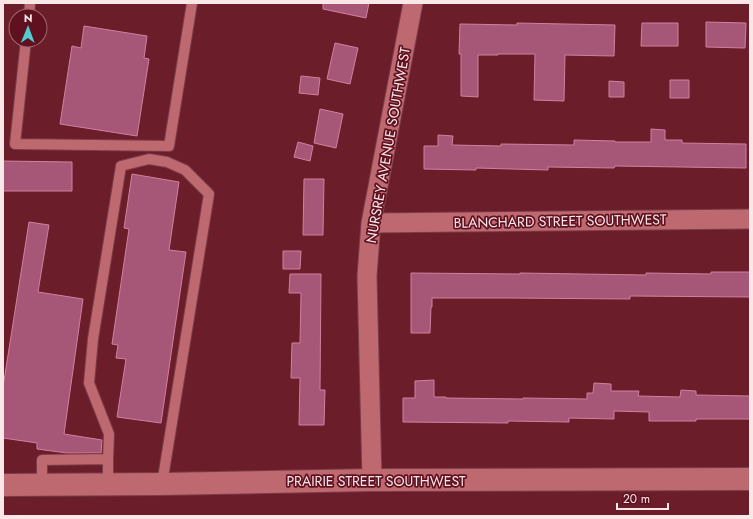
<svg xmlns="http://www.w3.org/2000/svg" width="753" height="519" viewBox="0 0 753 519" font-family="Jost,sans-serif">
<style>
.building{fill:#a65777;stroke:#d37f9f}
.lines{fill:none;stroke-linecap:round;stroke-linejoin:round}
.service-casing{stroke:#7a3c4a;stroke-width:12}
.minor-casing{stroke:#7a3c4a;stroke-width:21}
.tertiary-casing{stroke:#7a3c4a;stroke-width:24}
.service{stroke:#be686f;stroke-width:10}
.minor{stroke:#be686f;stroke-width:19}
.tertiary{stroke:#be686f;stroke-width:22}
.labels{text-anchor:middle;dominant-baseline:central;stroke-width:3.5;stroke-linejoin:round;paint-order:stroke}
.street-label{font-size:14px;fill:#fbe7e8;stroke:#5f1120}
</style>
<rect width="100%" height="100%" fill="#6b1e2a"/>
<!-- building -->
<path class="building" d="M323,3h46l-3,15 -43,-9z
M706,22l40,1 -1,25 -39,-1z
M517,23l98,2 -1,31 -49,-1 -1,46 -30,-1 1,-46h-37v1h-20v42l-17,-1v-42h-2l1,-30 57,1z
M642,23h36v23h-37z
M84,26l63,10 -3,22 5,1 -12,77 -77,-12 12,-78 9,2z
M335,43l23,5 -8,36 -23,-5z
M301,76l19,2 -2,17 -19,-2z
M670,80h19v18h-19z
M609,81l15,1v15h-15z
M320,109l23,5 -7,34 -22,-5z
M651,129l14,1v10h17v3l64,1v24l-131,-2 -1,2 -66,-1v3l-72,-2v2l-52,-1v-23h14v-11l15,1 -1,9 49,1v-2l73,1v-5l41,1v1h36z
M298,142l15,4 -3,15 -16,-4z
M3,161l69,1v29h-69z
M132,174l47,8 -10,68 17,2 -25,171 -44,-6 9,-58 -10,-1 2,-13 -6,-1 17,-115 -5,-1z
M304,179h20l-1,56h-20z
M29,222l20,3 -11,67 45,7 -19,135 38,6 -1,13h-34l-30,-4v-6l-34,-5v-51z
M283,251h18l-1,18h-17z
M711,272h39v25l-120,-1v3l-122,-1h-76v9h-1l-1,26h-19v-60l109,1v-1l126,2v-2l65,1z
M290,274h31l-1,116h5l-1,35h-25l1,-47h-9l1,-35h8l1,-50h-12z
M434,380v17h12v1l77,1v-1l64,1v-6h6l1,-10 17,1v7h28l-1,5 42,1 1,-7 15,1v4l54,1v23h-54v2h-47v-9l-35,-1v8l-45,-1v4l-61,-1v2l-105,-1v-24h12v-17z"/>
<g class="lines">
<!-- service casing -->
<g class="service-casing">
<path id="service" d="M29,16l1,-13
M26,40l-11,104 154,2 23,-143
M108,459l1,-25 -20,-51 4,-44 28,-173 28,-7 18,3 18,8 24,24 -47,290
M42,484v-24l66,-1v25"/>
</g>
<!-- minor casing -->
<g class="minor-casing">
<path id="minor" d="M371,223l379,-4
M372,480l-5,-204 4,-53 42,-220"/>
</g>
<!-- tertiary casing -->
<g class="tertiary-casing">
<path id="tertiary" d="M3,485l159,-1 210,-4 378,-1"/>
</g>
<!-- service -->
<use href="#service" class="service"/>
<!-- minor -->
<use href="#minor" class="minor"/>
<!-- tertiary -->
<use href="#tertiary" class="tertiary"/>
</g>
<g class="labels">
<!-- street labels -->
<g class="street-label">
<text transform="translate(388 145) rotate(-80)">NURSREY AVENUE SOUTHWEST</text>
<text transform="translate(560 221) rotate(-1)">BLANCHARD STREET SOUTHWEST</text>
<text x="376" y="481">PRAIRIE STREET SOUTHWEST</text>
</g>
</g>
<!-- border -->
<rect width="753" height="519" fill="none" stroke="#fbe7e8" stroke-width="8"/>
<!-- north arrow -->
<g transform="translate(28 28) rotate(1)"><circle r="19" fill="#5f1120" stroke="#9d6770"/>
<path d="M0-3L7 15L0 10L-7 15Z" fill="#52cdcd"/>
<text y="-6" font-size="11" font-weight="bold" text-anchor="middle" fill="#fbe7e8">N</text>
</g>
<!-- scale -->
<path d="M617 503v6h51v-6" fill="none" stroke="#fbe7e8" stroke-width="2"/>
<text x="623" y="503" font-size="12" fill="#fbe7e8" stroke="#5f1120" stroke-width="3" paint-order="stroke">20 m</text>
</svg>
